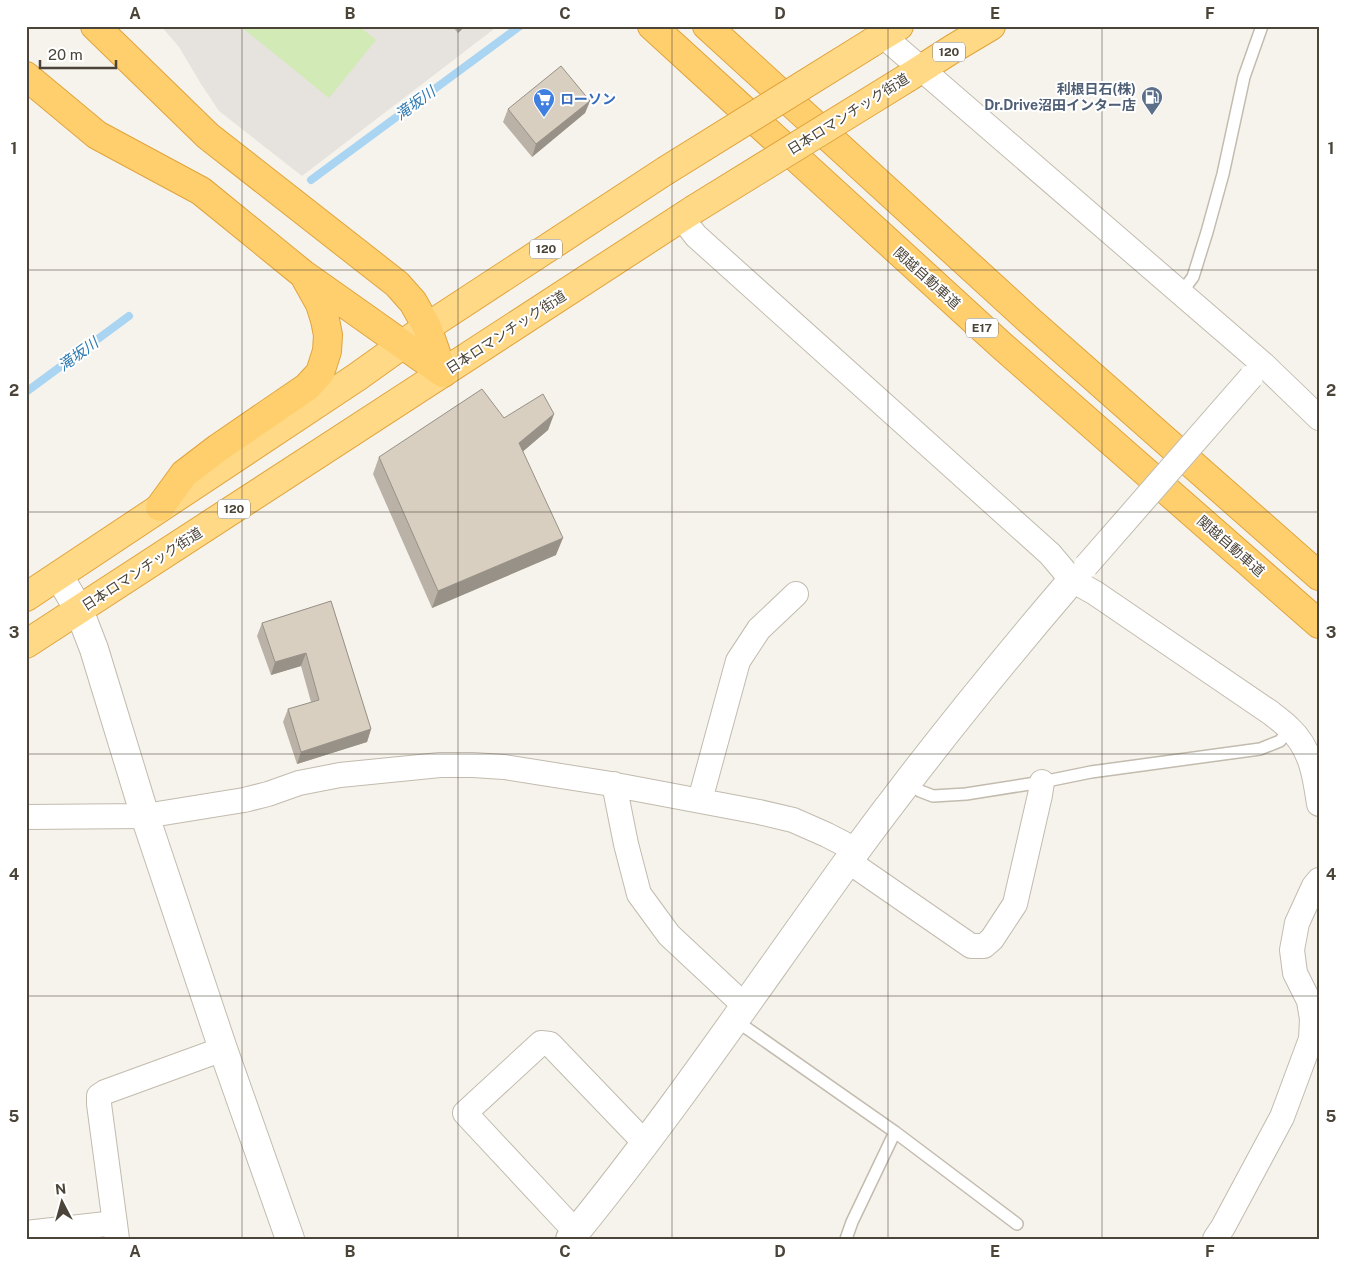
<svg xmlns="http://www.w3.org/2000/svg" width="1345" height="1265" viewBox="0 0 1345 1265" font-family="'Public Sans','Noto Sans JP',sans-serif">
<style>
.industrial{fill:#e6e2dd}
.green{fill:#d2eab5}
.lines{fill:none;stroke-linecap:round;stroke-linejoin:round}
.stream{stroke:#a9d4f2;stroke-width:8}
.service-casing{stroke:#c2bbae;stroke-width:14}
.minor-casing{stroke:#c2bbae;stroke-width:26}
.tertiary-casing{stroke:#c2bbae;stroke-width:30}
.trunk-casing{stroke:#e0a43c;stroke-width:30}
.motorway-casing{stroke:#e0a43c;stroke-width:30}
.service{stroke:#fff;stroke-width:11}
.minor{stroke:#fff;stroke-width:24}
.tertiary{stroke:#fff;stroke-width:28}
.trunk{stroke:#ffd985;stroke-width:28}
.motorway{stroke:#ffcf6e;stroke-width:28}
.minor-bridge-casing{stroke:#c2bbae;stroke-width:26;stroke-linecap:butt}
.trunk-bridge-casing{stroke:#e0a43c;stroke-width:30;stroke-linecap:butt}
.minor-bridge{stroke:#fff;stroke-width:24}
.trunk-bridge{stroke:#ffd985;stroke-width:28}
.wall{fill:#bab2a6}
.shaded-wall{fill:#979187}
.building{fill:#d8cfc1;stroke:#979187}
.grid{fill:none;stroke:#4b4439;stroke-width:1;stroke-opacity:0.55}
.labels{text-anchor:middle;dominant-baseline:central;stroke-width:4;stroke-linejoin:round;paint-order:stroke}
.shield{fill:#fff;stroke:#817c74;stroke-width:1}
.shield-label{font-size:12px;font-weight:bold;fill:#4b4439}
.service-label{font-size:14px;font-weight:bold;fill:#4e5e75;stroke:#fff;text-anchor:end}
.shop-label{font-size:14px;font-weight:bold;fill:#366cbe;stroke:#fff;text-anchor:start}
.street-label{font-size:14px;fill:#4b4439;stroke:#fff}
.water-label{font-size:15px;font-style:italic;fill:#2e7ab2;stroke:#fff}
.neatline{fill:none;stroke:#4b4439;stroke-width:2}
.grid-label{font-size:16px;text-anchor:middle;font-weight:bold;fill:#4b4439}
</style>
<rect width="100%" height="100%" fill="#f6f3ec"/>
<!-- industrial -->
<path class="industrial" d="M161,26h337l-196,150 -83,-65 -18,-27 -22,-37z"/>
<!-- green -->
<path class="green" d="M240,26h119l17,14 -47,58z"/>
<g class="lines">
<!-- stream -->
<path class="stream" d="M311,180l209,-154
M26,392l103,-76"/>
<!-- service casing -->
<g class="service-casing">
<path id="service" d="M1181,293l12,-16 14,-45 16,-58 21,-97 18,-51
M908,781l12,10 13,5 33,-2 76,-12 49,-10 169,-23 20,-8 10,-13
M735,1020l160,112 122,92
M846,1239l6,-17 43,-90"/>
</g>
<!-- minor casing -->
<g class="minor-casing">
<path id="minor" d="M882,35l381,329 56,54
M682,218l14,18 354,318 22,26 23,13 176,120c6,5 12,9 18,15 22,20 26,48 30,76
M614,784l12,60 13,50 30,41 76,71
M700,800l38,-139 21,-32 37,-35
M26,817l119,-1 99,-16 24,-6 31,-11 41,-8 100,-10h33l31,2 101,16 154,29 34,8 34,15 29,15
M848,861l123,85h13l8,-7 23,-35 25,-109 2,-13
M576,1232l-111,-119 76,-70 9,1 96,100
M26,1233l89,-10
M117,1239l-18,-135v-8l6,-4 118,-43
M1215,1239l8,-12 59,-110 29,-78 1,-20 -3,-18 -14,-28 -3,-23 5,-27 17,-37 5,-6"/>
</g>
<!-- tertiary casing -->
<g class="tertiary-casing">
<path id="tertiary" d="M59,576l20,34 15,39 51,167 78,233 67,190
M570,1239c100,-122 187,-252 279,-379 71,-97 146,-190 223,-280"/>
</g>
<!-- trunk casing -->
<g class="trunk-casing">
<path id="trunk" d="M871,43l28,-17
M907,78l47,-30 37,-22
M26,597l331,-220 70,-50 238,-156
M26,644l667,-434"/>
</g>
<!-- motorway casing -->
<g class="motorway-casing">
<path id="motorway" d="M95,26l113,110 189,148 16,18 14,25 16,46
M652,26l349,319 318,279
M707,26l323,295 289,255
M26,76l71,59 104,56 102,83 140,99
M160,507l24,-33 34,-26 89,-61 13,-14 7,-22 1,-16 -3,-15 -5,-16 -14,-25"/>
</g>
<!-- service -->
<use href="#service" class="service"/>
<!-- minor -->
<use href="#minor" class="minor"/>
<!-- tertiary -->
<use href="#tertiary" class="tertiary"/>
<!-- trunk -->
<use href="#trunk" class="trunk"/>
<!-- motorway -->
<use href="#motorway" class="motorway"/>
<!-- minor-bridge casing -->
<g class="minor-bridge-casing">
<path id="minor-bridge" d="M1086,566l165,-189"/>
</g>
<!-- trunk-bridge casing -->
<g class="trunk-bridge-casing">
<path id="trunk-bridge" d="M665,171l206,-128
M693,210l214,-132"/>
</g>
<!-- minor-bridge -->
<use href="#minor-bridge" class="minor-bridge"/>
<!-- trunk-bridge -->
<use href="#trunk-bridge" class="trunk-bridge"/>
</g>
<!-- wall -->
<path class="wall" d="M452,26h13l-7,7z
M590,101l-5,12 -53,44 -29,-35 5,-13z
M554,414l-6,16 -25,21 33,104 -124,53 -59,-134 6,-17 125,-39z
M331,601l40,128 -4,13 -70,22 -14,-42 5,-13 23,-7 -10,-36 -30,9 -14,-39 5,-13z"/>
<!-- shaded-wall -->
<path class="shaded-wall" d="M461,26h4l-7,7z
M590,101l-5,12 -53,44 4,-13z
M554,414l-6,16 -35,30 6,-17z
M563,538l-7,17 -124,53 6,-17z
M306,653l-5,13 -30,9 4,-13z
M371,729l-4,13 -70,22 4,-12z"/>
<!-- building -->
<path class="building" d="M561,66l29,35 -54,43 -28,-35z
M482,389l22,29 39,-24 11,20 -35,29 44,95 -125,53 -59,-134z
M331,601l40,128 -70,23 -13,-43 31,-9 -13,-47 -31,9 -13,-39z"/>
<!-- grid -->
<path class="grid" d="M242,26v1213M458,26v1213M672,26v1213M888,26v1213M1102,26v1213M26,270h1293M26,512h1293M26,754h1293M26,996h1293"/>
<!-- icons -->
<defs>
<g id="fuel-pin" transform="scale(1.125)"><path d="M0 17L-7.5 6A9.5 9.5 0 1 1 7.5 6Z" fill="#5c6f8a" stroke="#fff"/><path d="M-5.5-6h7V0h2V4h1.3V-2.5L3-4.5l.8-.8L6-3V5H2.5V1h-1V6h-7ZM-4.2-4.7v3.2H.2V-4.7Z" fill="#fff"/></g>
<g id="supermarket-pin" transform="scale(1.125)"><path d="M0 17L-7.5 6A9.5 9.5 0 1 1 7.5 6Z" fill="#3f7fe0" stroke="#fff"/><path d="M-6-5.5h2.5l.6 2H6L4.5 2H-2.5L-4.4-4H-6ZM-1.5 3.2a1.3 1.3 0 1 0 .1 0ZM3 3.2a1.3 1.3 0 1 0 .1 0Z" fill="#fff"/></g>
</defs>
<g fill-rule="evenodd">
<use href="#fuel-pin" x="1152" y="97"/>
<use href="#supermarket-pin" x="544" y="99"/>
</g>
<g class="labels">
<!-- shield labels -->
<g class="shield">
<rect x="933" y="42.5" width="32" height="19" rx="4"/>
<rect x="530" y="239.5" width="32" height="19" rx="4"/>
<rect x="966" y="318.5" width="32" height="19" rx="4"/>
<rect x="218" y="499.5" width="32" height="19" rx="4"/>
</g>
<g class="shield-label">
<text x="949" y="52">120</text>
<text x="546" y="249">120</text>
<text x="982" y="328">E17</text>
<text x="234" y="509">120</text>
</g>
<!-- service labels -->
<g class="service-label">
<text x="1136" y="89">利根日石(株)<tspan x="1136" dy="16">Dr.Drive沼田インター店</tspan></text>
</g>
<!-- shop labels -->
<g class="shop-label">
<text x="560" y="99">ローソン</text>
</g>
<!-- street labels -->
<g class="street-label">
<text transform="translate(848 114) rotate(-32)">日本ロマンチック街道</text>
<text transform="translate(927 278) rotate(42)">関越自動車道</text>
<text transform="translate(506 332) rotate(-33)">日本ロマンチック街道</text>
<text transform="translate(1231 546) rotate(41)">関越自動車道</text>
<text transform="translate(142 569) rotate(-33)">日本ロマンチック街道</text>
</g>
<!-- water labels -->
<g class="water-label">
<text transform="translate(415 103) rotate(-36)">滝坂川</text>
<text transform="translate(78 354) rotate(-36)">滝坂川</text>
</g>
</g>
<!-- border -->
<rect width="1345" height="1265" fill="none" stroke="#ffffff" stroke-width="55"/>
<!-- north arrow -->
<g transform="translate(62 1202) rotate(354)" stroke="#ffffff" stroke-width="4" paint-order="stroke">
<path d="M0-4L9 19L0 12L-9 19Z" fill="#4b4439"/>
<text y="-8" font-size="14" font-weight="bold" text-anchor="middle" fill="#4b4439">N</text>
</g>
<!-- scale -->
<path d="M40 60v8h76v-8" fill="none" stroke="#4b4439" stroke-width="2.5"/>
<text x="48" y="60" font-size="15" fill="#4b4439" stroke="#ffffff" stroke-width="4" paint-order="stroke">20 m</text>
<rect x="28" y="28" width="1290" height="1210" class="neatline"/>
<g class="grid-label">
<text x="135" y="19">A</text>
<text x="350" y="19">B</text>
<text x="565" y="19">C</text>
<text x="780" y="19">D</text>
<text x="995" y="19">E</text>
<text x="1210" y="19">F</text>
<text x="14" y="154">1</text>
<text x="1331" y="154">1</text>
<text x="14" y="396">2</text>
<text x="1331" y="396">2</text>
<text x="14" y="638">3</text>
<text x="1331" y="638">3</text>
<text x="14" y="880">4</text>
<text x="1331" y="880">4</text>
<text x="14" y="1122">5</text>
<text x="1331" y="1122">5</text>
<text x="135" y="1257">A</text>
<text x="350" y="1257">B</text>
<text x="565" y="1257">C</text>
<text x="780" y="1257">D</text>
<text x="995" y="1257">E</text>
<text x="1210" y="1257">F</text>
</g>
</svg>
